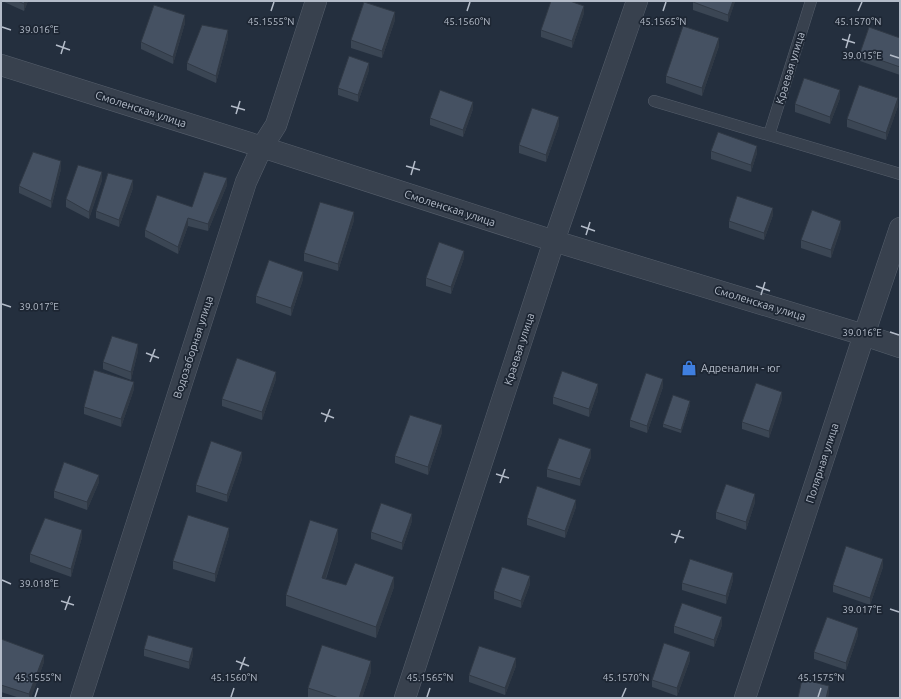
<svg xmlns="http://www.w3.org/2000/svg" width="901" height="699" viewBox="0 0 901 699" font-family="Ubuntu,sans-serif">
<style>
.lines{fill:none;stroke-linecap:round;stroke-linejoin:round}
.lane-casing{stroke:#565f6c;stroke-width:12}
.street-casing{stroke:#565f6c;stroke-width:22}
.lane{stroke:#38414e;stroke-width:11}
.street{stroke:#38414e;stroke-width:21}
.wall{fill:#3b4654}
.shaded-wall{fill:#303945}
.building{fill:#455162;stroke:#303945}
.ticks{fill:none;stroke:#b4bcc9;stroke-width:1.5}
.labels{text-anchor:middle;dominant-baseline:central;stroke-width:3.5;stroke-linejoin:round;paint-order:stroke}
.street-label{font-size:11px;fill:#b4bcc9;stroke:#1d2633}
.poi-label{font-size:11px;fill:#b4bcc9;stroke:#1d2633;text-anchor:start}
.ticks-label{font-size:10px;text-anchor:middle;fill:#b4bcc9;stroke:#1d2633;stroke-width:3.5;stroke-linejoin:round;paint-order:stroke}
</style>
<rect width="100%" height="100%" fill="#242f3e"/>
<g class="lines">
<!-- lane casing -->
<g class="lane-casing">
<path id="lane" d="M654,101l246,73
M769,135l42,-134"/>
</g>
<!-- street casing -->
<g class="street-casing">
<path id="street" d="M1,65l261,82 292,94 310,94 36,12
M81,698l165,-516 16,-35 14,-22 40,-124
M405,698l149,-457 83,-240
M745,698l119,-363 36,-107"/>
</g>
<!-- lane -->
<use href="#lane" class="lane"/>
<!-- street -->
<use href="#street" class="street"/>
</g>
<!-- wall -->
<path class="wall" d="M2,1h26l-4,10z
M735,1l-7,21 -35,-12v-8z
M584,13l-12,35 -31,-11v-7z
M395,20l-13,38 -31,-10v-8z
M185,23l-12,41 -32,-15v-7z
M228,38l-12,45 -29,-13v-7z
M900,38v37l-40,-14v-8z
M719,46l-17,50 -36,-13v-7z
M369,70l-11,32 -20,-7v-7z
M840,98l-10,26 -35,-12v-8z
M898,106l-12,34 -39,-13v-8z
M473,109l-10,28 -33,-12v-7z
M559,125l-13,37 -27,-9v-8z
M711,151l46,2 -6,19 -40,-13z
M61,169l-10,39 -32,-15v-7z
M102,180l-13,39 -23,-12v-8z
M227,185l-19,46 -20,-5 -10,28 -33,-17v-7l47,-23z
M133,188l-14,39 -23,-9v-7z
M773,215l-9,25 -35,-12v-7z
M354,220l-16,51 -34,-10v-8z
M841,228l-10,30 -30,-10v-8z
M464,258l-13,36 -25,-8v-8z
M303,279l-12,37 -35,-13v-7z
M138,351l-7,29 -28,-11v-7z
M276,379l-14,41 -40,-14v-7z
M663,387l-16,46 -17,-6v-7z
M134,389l-13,38 -37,-13v-7z
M598,391l-9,26 -36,-13v-7z
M782,399l-13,39 -27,-9v-7z
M690,405l-9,28 -18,-6v-3z
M442,432l-14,43 -33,-12v-7z
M591,457l-11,29 -33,-9v-8z
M242,459l-15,43 -31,-10v-7z
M99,482l-12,28 -33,-12v-7z
M755,502l-9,28 -30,-11v-7z
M576,507l-11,31 -38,-13v-7z
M412,521l-10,29 -31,-11v-7z
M229,535l-14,47 -42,-13v-8z
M82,537l-11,40 -41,-15v-8z
M338,540l-12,39 20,6 48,2 -18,51 -90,-32v-11z
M883,567l-13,38 -37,-13v-7z
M733,580l-7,24 -44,-14v-7z
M530,584l-9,24 -27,-9v-8z
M722,625l-8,22 -40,-14v-7z
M858,635l-12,35 -32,-11v-7z
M1,639l43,23 -13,36h-11l-19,-6z
M144,649l49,6 -4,14 -45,-13z
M690,660l-13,36 -25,-9v-7z
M516,666l-11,29 -36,-13v-7z
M371,672l-9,26h-54v-10z"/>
<!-- shaded-wall -->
<path class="shaded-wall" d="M25,1h3l-4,10v-7z
M733,1h2v1l-7,20v-7z
M584,6v7l-12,35v-7z
M395,12v8l-13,38v-7z
M185,15v8l-12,41v-7z
M228,30v8l-12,45v-7z
M719,38v8l-17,50v-8z
M369,63v7l-11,32v-7z
M840,90v8l-10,26v-7z
M898,98v8l-12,34v-7z
M473,102v7l-10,28v-7z
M559,117v8l-13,37v-7z
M757,146v7l-6,19v-7z
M61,161v8l-10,39v-7z
M102,172v8l-13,39v-7z
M227,178v7l-19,46v-7z
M133,180v8l-14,39v-7z
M773,208v7l-9,25v-7z
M354,212v8l-16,51v-7z
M188,218v8l-10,28v-7z
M841,221v7l-10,30v-8z
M464,251v7l-13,36v-7z
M303,272v7l-12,37v-8z
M138,344v7l-7,29v-8z
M276,372v7l-14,41v-8z
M663,379v8l-16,46v-7z
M134,382v7l-13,38v-8z
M598,384v7l-9,26v-8z
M782,392v7l-13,39v-7z
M690,401v4l-9,28v-3z
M442,425v7l-14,43v-8z
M591,449v8l-11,29v-7z
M242,452v7l-15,43v-7z
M99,475v7l-12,28v-8z
M755,494v8l-9,28v-8z
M576,500v7l-11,31v-7z
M412,514v7l-10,29v-7z
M229,528v7l-14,47v-8z
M338,529v11l-16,49v-11z
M82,530v7l-11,40v-8z
M883,559v8l-13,38v-7z
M733,573v7l-7,24v-8z
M530,576v8l-9,24v-7z
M394,577v10l-18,51v-11z
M722,617v8l-8,22v-7z
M858,628v7l-12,35v-7z
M193,648v7l-4,14v-7z
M690,652v8l-13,36v-8z
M44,655v7l-13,36h-2v-4z
M516,658v8l-11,29v-7z
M371,661v11l-9,26h-3z
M829,686v8l-1,4h-2z"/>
<!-- building -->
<path class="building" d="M18,1h7l-1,3z
M551,1h19l14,5 -12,35 -31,-11z
M693,1h40l-5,14 -35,-13z
M364,2l31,10 -13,39 -31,-11z
M154,5l31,10 -12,42 -32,-15z
M202,25l26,5 -12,46 -29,-13z
M683,26l36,12 -17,50 -36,-12z
M869,27l31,11v29l-40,-14z
M349,56l20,7 -11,32 -20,-7z
M804,78l36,12 -10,27 -35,-13z
M859,85l39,13 -12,35 -39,-14z
M440,90l33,12 -10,28 -33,-12z
M532,108l27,9 -13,38 -27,-10z
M718,132l39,14 -6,19 -40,-14z
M33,152l28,9 -10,40 -32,-15z
M78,165l24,7 -13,40 -23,-13z
M204,172l23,6 -19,46 -20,-6 -10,29 -33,-17 12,-35 35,12z
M108,173l25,7 -14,40 -23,-9z
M737,196l36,12 -9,25 -35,-12z
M320,202l34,10 -16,52 -34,-11z
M812,210l29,11 -10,29 -30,-10z
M439,242l25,9 -13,36 -25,-9z
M269,260l34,12 -12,36 -35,-12z
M112,336l26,8 -7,28 -28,-10z
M237,358l39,14 -14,40 -40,-13z
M94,370l40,12 -13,37 -37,-12z
M562,371l36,13 -9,25 -36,-12z
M646,373l17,6 -16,47 -17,-6z
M756,383l26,9 -13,39 -27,-9z
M673,395l17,6 -9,29 -18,-6z
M410,415l32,10 -14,42 -33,-11z
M559,438l32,11 -11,30 -33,-10z
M211,441l31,11 -15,43 -31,-10z
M64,462l35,13 -12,27 -33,-11z
M726,484l29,10 -9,28 -30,-10z
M537,486l39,14 -11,31 -38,-13z
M381,503l31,11 -10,29 -31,-11z
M188,515l41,13 -14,46 -42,-13z
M45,518l37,12 -11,39 -41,-15z
M310,520l28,9 -16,49 24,7 9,-22 39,14 -18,50 -90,-32z
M846,546l37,13 -13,39 -37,-13z
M690,559l43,14 -7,23 -44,-13z
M502,567l28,9 -9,25 -27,-10z
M682,603l40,14 -8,23 -40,-14z
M827,617l31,11 -12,35 -32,-11z
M148,635l45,13 -4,14 -45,-13z
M1,639l43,16 -15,39 -28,-9z
M664,643l26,9 -13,36 -25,-8z
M322,645l49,16 -12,37h-20l-31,-10z
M479,646l37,12 -11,30 -36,-13z
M802,679l27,7 -3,12h-28z"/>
<!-- ticks -->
<path class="ticks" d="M271,11l3,-9M467,11l3,-9M663,11l3,-9M858,11l4,-9M2,27l9,3M842,39l13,4M56,45l14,5M846,48l4,-14M61,54l4,-13M890,55l9,3M231,106l14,4M236,114l4,-13M406,166l14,4M411,175l4,-14M581,226l14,5M586,235l4,-13M756,286l14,5M761,295l4,-13M2,304l9,3M890,332l9,3M146,353l13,5M150,362l5,-13M321,413l13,5M325,422l5,-13M496,474l13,4M500,483l5,-14M671,534l13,4M675,543l5,-13M2,580l9,4M61,601l13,4M890,609l9,3M65,610l5,-14M236,661l13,5M240,670l5,-13M35,697l3,-9M231,697l3,-9M427,697l3,-9M622,697l4,-9M818,697l3,-9"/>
<!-- icons -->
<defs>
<g id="shop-bare" transform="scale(1.2)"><path d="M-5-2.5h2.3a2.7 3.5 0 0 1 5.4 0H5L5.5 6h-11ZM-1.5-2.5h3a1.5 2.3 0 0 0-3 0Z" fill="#3f7fe0" stroke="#1d2633" stroke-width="2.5" paint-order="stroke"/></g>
</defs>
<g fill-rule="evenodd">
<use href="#shop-bare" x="689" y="368"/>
</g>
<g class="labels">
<!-- street labels -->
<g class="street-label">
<text transform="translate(790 68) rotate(-73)">Краевая улица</text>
<text transform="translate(141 109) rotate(18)">Смоленская улица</text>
<text transform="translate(450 208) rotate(18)">Смоленская улица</text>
<text transform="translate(760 303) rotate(17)">Смоленская улица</text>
<text transform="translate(193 347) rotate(-72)">Водозаборная улица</text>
<text transform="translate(519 349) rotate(-72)">Краевая улица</text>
<text transform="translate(822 463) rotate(-72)">Полярная улица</text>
</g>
<!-- poi labels -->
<g class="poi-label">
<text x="701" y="368">Адреналин - юг</text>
</g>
</g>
<g class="ticks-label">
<text x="271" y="25">45.1555°N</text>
<text x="467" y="25">45.1560°N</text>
<text x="663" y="25">45.1565°N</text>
<text x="858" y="25">45.1570°N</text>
<text x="39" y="33">39.016°E</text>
<text x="862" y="59">39.015°E</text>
<text x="39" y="310">39.017°E</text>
<text x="862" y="336">39.016°E</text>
<text x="39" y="587">39.018°E</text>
<text x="862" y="613">39.017°E</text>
<text x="38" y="681">45.1555°N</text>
<text x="234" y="681">45.1560°N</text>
<text x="430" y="681">45.1565°N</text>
<text x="626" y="681">45.1570°N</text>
<text x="821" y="681">45.1575°N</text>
</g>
<!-- border -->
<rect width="901" height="699" fill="none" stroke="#b4bcc9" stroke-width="4"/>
</svg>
